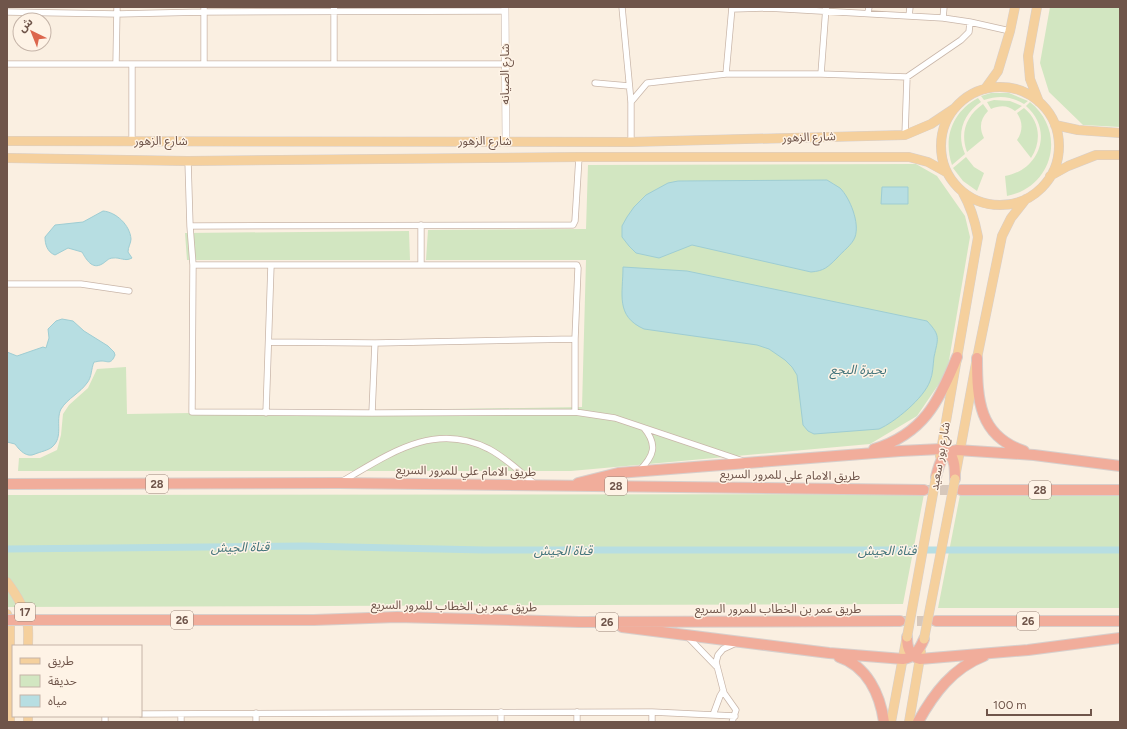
<svg xmlns="http://www.w3.org/2000/svg" width="1127" height="729" viewBox="0 0 1127 729" font-family="Figtree,'Noto Sans Arabic',sans-serif">
<style>
.green{fill:#d2e6c1}
.water{fill:#b7dee2;stroke:#9ecdd3}
.lines{fill:none;stroke-linecap:round;stroke-linejoin:round}
.canal{stroke:#b7dee2;stroke-width:7}
.motorway-tunnel{stroke:#d7c8bb;stroke-width:10;stroke-dasharray:10 5;stroke-linecap:butt}
.minor-casing{stroke:#c9b6a9;stroke-width:7}
.tertiary-casing{stroke:#c9b6a9;stroke-width:8}
.primary-casing{stroke:#d7cfcc;stroke-width:10}
.motorway-casing{stroke:#d7cfcc;stroke-width:12}
.minor{stroke:#fff;stroke-width:5.5}
.tertiary{stroke:#fff;stroke-width:7}
.primary{stroke:#f5d09d;stroke-width:9}
.motorway{stroke:#f1ad9b;stroke-width:10}
.primary-bridge-casing{stroke:#d7cfcc;stroke-width:10;stroke-linecap:butt}
.motorway-bridge-casing{stroke:#d7cfcc;stroke-width:12;stroke-linecap:butt}
.primary-bridge{stroke:#f5d09d;stroke-width:9}
.motorway-bridge{stroke:#f1ad9b;stroke-width:10}
.labels{text-anchor:middle;dominant-baseline:central;stroke-width:3;stroke-linejoin:round;paint-order:stroke}
.shield{fill:#fef3e6;stroke:#9a8479;stroke-width:1}
.shield-label{font-size:11px;font-weight:bold;fill:#6f554a}
.street-label{font-size:12px;fill:#6f554a;stroke:#fef3e6}
.water-label{font-size:13px;font-style:italic;fill:#43747b;stroke:#fef3e6}
</style>
<rect width="100%" height="100%" fill="#faefe1"/>
<!-- green -->
<path class="green" d="M1050,7h70v120l-37,-2 -34,-33 -9,-29z
M991,93h18l19,8 -4,3c-13,-8 -25,-9 -40,-4l-3,-4z
M978,98l3,4c-18,12 -25,32 -16,52l-13,11c-9,-27 0,-53 26,-67z
M994,100l16,1 12,5 -7,5c-7,-6 -15,-6 -24,-2l-4,-7z
M1030,102c37,30 23,85 -23,94l-2,-20c35,-6 49,-46 21,-70z
M983,104l5,7c-8,8 -9,17 -4,27l-17,14c-7,-19 -1,-36 16,-48z
M1024,108c16,13 18,33 7,50l-14,-18c6,-9 6,-18 0,-27z
M966,157l8,10 10,6 -7,18 -14,-10 -10,-13z
M916,164l21,12 28,40 5,21 -23,135 -30,44 -47,28 -299,27h-553l1,-13h21l17,-8 4,-15 2,-21 6,-9 19,-17 9,-19 29,-2 1,47 455,-7 4,-147h-160l2,-30 158,-1 2,-64z
M409,231l1,29h-223l-2,-27z
M924,494l-21,110 -896,3v-112z
M1120,494v114h-182l22,-113z"/>
<!-- water -->
<path class="water" d="M827,180c4,3 9,5 13,8 10,10 20,35 15,49 -3,8 -12,14 -18,21 -9,9 -13,13 -26,14l-119,-27 -33,13 -23,-5 -7,-7 -7,-9v-11l5,-9 7,-10 12,-12 22,-12 10,-2z
M882,187h26v17h-27z
M103,211c13,1 27,14 28,28 0,4 -3,8 -3,13l4,6c-7,4 -12,-1 -19,0 -5,0 -7,4 -11,6 -10,6 -16,-5 -20,-12l-14,-4 -13,7c-8,-3 -10,-11 -10,-18l10,-12 28,-3z
M623,267l64,4 240,50c14,15 11,17 7,36 -1,8 -1,17 -4,24 -6,17 -35,41 -51,48l-65,5 -6,-3 -5,-6 -6,-50 -5,-8 -7,-7 -16,-11 -12,-4 -113,-16c-29,-13 -21,-35 -21,-62z
M62,319l11,2 11,10 24,15 6,6 1,3c-4,10 -7,6 -14,6 -3,0 -5,1 -7,1 -3,7 -2,15 -7,21 -7,10 -19,15 -26,26 -6,12 3,28 -9,38 -3,3 -12,5 -17,7 -8,4 -15,-3 -20,-10l-8,-2v-90l10,4 26,-9 3,1 3,-10 -1,-9 8,-8z"/>
<g class="lines">
<!-- canal -->
<path class="canal" d="M7,549l297,-3 180,4h636"/>
<!-- motorway-tunnel -->
<path class="motorway-tunnel" d="M925,490h36
M902,621h34"/>
<!-- minor casing -->
<g class="minor-casing">
<path id="minor" d="M334,7v57
M622,7l9,95v40
M732,9l36,-1 175,10 27,4 40,9
M7,12l110,2 87,-2 301,-1
M868,13l1,-6
M909,16l1,-9
M943,18l1,-11
M7,64h499
M116,64l1,-57
M204,64v-57
M726,74l6,-67
M821,74l5,-67
M595,83l34,3
M631,102l16,-19 79,-9h95l86,3 54,-37 8,-8 1,-10
M905,135l2,-58
M132,141v-77
M188,161l2,65 3,39 -1,147 180,1 203,-1 40,6 128,43
M190,226l383,-1 2,-4 4,-64
M193,265h384l1,3 -3,71v73
M421,265v-40
M7,284h74l48,7
M269,342l106,1 200,-4
M266,413l5,-148
M372,413l3,-70
M639,471c15,-15 19,-26 5,-43
M341,482c47,-27 92,-61 148,-33 17,9 31,23 46,35
M687,636l29,30
M501,712v10
M577,712v10
M652,712v10
M256,713v9
M141,714l511,-2 83,4
M713,715l7,-19 3,-5
M105,722v-6
M181,722v-8
M732,722l4,-12 -12,-17 -8,-31 2,-7 5,-6 13,-6"/>
</g>
<!-- tertiary casing -->
<g class="tertiary-casing">
<path id="tertiary" d="M505,7l1,134"/>
</g>
<!-- primary casing -->
<g class="primary-casing">
<path id="primary" d="M1037,7l-9,49 2,23 9,23
M941 146a59 59 0 1 1 118 0a59 59 0 1 1-118 0Z
M985,89l13,-18 12,-40 5,-24
M1055,125l23,5 42,3
M7,141l624,1 274,-7 26,-11 24,-16
M7,158l181,3 391,-4h330l19,5 18,10
M1050,176l18,-10 28,-11h24
M940,456l38,-219c-3,-16 -7,-30 -15,-44
M956,472l21,-114 25,-122 9,-18 15,-19
M7,582c9,12 17,24 20,39 2,8 1,17 1,25
M7,614l3,8v100
M28,716v6
M891,722l15,-81
M909,722l12,-70"/>
</g>
<!-- motorway casing -->
<g class="motorway-casing">
<path id="motorway" d="M977,358c0,42 2,78 47,93
M874,449c49,-15 65,-47 83,-92
M936,477c3,-13 6,-25 21,-27l77,5 86,11
M578,483l40,-10 282,-22 41,-2 8,3c6,8 6,17 6,27
M7,484l332,-1 585,7
M961,490h159
M50,620h264l83,-3 182,5 321,-1
M936,621h184
M622,627l207,26 74,6c11,-1 17,-10 21,-20
M907,637c0,10 2,19 13,22l108,-9 92,-12
M839,657c28,9 41,37 45,65
M918,722c16,-29 35,-54 66,-66"/>
</g>
<!-- minor -->
<use href="#minor" class="minor"/>
<!-- tertiary -->
<use href="#tertiary" class="tertiary"/>
<!-- primary -->
<use href="#primary" class="primary"/>
<!-- motorway -->
<use href="#motorway" class="motorway"/>
<!-- primary-bridge casing -->
<g class="primary-bridge-casing">
<path id="primary-bridge" d="M907,637l29,-160
M924,639l31,-160"/>
</g>
<!-- motorway-bridge casing -->
<g class="motorway-bridge-casing">
<path id="motorway-bridge" d="M7,620h43"/>
</g>
<!-- primary-bridge -->
<use href="#primary-bridge" class="primary-bridge"/>
<!-- motorway-bridge -->
<use href="#motorway-bridge" class="motorway-bridge"/>
</g>
<g class="labels">
<!-- shield labels -->
<g class="shield">
<rect x="146" y="475" width="22" height="18" rx="3"/>
<rect x="605" y="477" width="22" height="18" rx="3"/>
<rect x="1029" y="481" width="22" height="18" rx="3"/>
<rect x="15" y="603" width="20" height="18" rx="3"/>
<rect x="171" y="611" width="22" height="18" rx="3"/>
<rect x="1017" y="612" width="22" height="18" rx="3"/>
<rect x="596" y="613" width="22" height="18" rx="3"/>
</g>
<g class="shield-label">
<text x="157" y="484">28</text>
<text x="616" y="486">28</text>
<text x="1040" y="490">28</text>
<text x="25" y="612">17</text>
<text x="182" y="620">26</text>
<text x="1028" y="621">26</text>
<text x="607" y="622">26</text>
</g>
<!-- street labels -->
<g class="street-label">
<text transform="translate(505 74) rotate(-90)">شارع الصيانه</text>
<text transform="translate(809 137) rotate(-2)">شارع الزهور</text>
<text x="161" y="141">شارع الزهور</text>
<text x="485" y="141">شارع الزهور</text>
<text transform="translate(940 456) rotate(-80)">شارع بور سعيد</text>
<text transform="translate(466 471) rotate(1)">طريق الامام علي للمرور السريع</text>
<text transform="translate(790 475) rotate(1)">طريق الامام علي للمرور السريع</text>
<text transform="translate(454 606) rotate(1)">طريق عمر بن الخطاب للمرور السريع</text>
<text x="778" y="609">طريق عمر بن الخطاب للمرور السريع</text>
</g>
<!-- water labels -->
<g class="water-label">
<text x="858" y="369">بحيرة البجع</text>
<text transform="translate(240 547) rotate(-1)">قناة الجيش</text>
<text x="563" y="550">قناة الجيش</text>
<text x="887" y="550">قناة الجيش</text>
</g>
</g>
<!-- border -->
<rect width="1127" height="729" fill="none" stroke="#6f554a" stroke-width="16"/>
<!-- legend -->
<rect x="12" y="645" width="130" height="72" fill="#fef3e6" stroke="#c5b4a8"/>
<rect x="20" y="658" width="20" height="6" fill="#f5d09d" stroke="#c5b4a8"/>
<text x="48" y="665" font-size="12" fill="#6f554a">طريق</text>
<rect x="20" y="675" width="20" height="12" fill="#d2e6c1" stroke="#c5b4a8"/>
<text x="48" y="685" font-size="12" fill="#6f554a">حديقة</text>
<rect x="20" y="695" width="20" height="12" fill="#b7dee2" stroke="#c5b4a8"/>
<text x="48" y="705" font-size="12" fill="#6f554a">مياه</text>
<!-- north arrow -->
<g transform="translate(32 32) rotate(317)"><circle r="19" fill="#fef3e6" stroke="#c5b4a8"/>
<path d="M0-3L7 15L0 10L-7 15Z" fill="#dc664d"/>
<text y="-6" font-size="11" font-weight="bold" text-anchor="middle" fill="#6f554a">ش</text>
</g>
<!-- scale -->
<path d="M987 709v6h104v-6" fill="none" stroke="#6f554a" stroke-width="2"/>
<text x="993" y="709" font-size="12" fill="#6f554a" stroke="#fef3e6" stroke-width="3" paint-order="stroke">100 m</text>
</svg>
